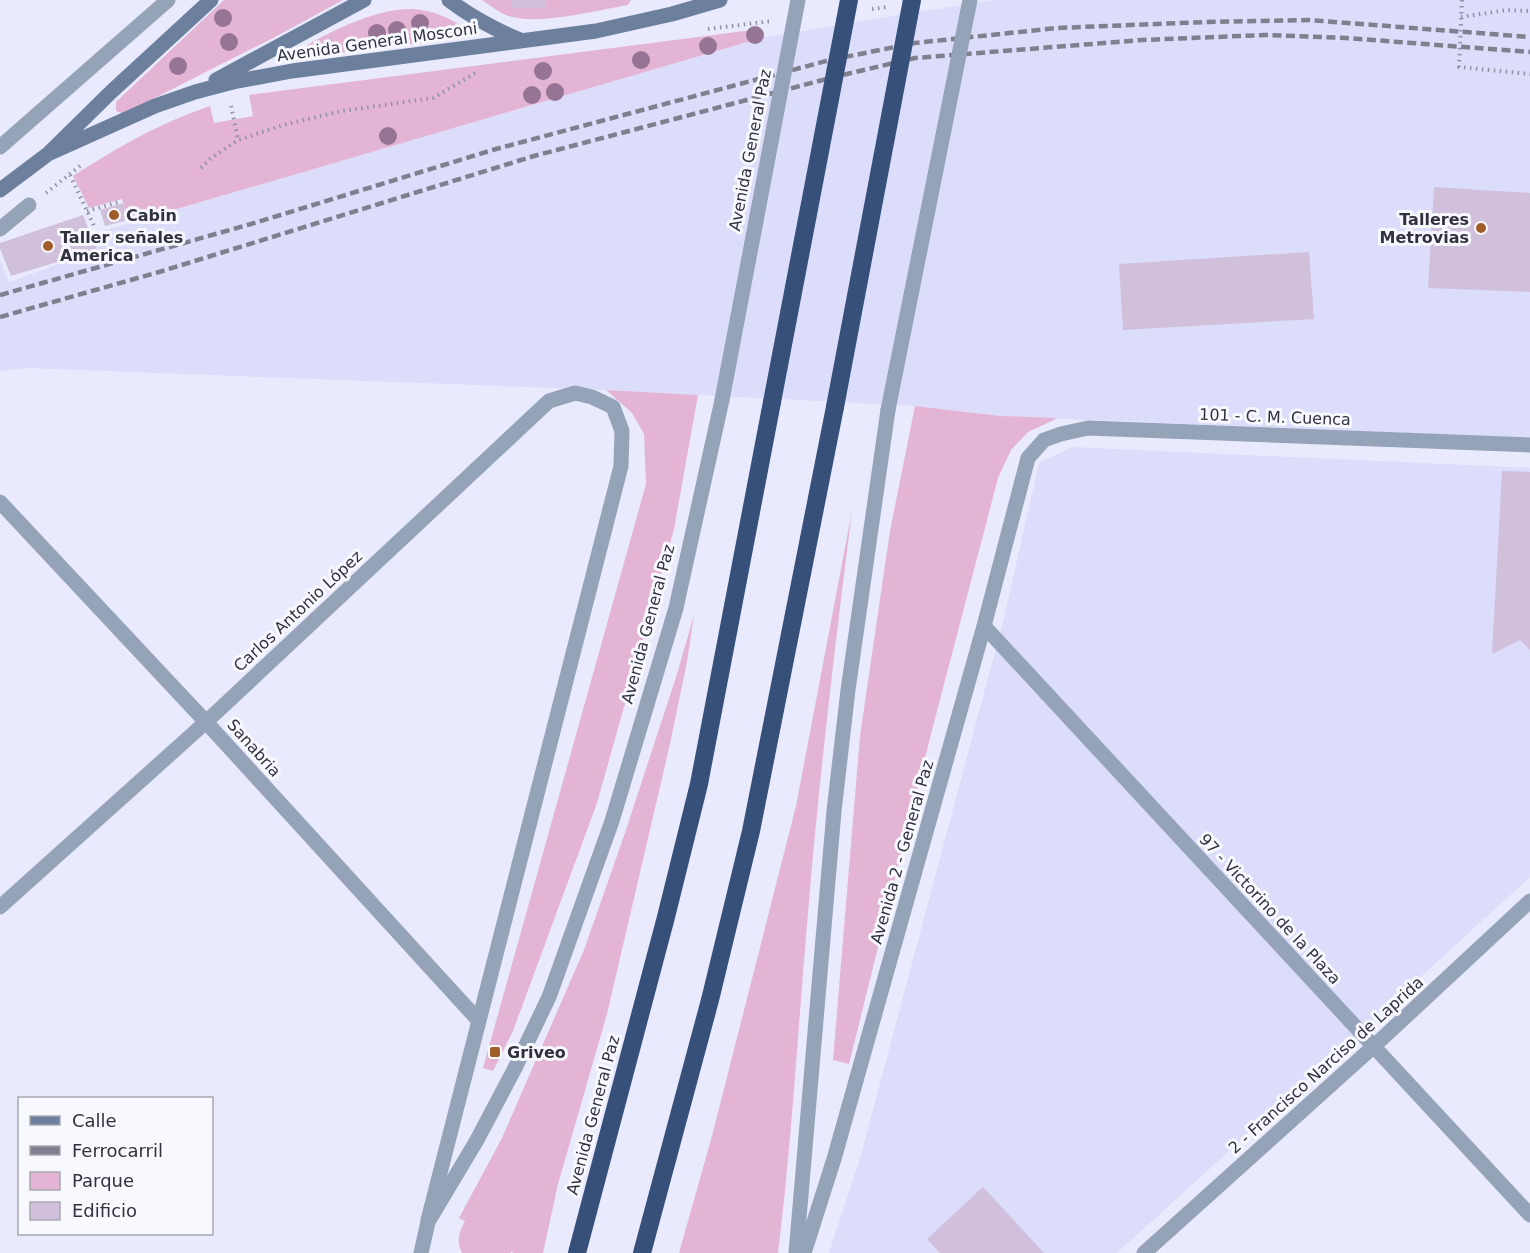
<svg xmlns="http://www.w3.org/2000/svg" width="1530" height="1253" viewBox="0 0 1530 1253" font-family="'DejaVu Sans',sans-serif">
<style>
.built{fill:#dcdcfb}
.green{fill:#e4b4d5}
.building{fill:#d0c0dc}
.lines{fill:none;stroke-linecap:round;stroke-linejoin:round}
.path{stroke:#9192a1;stroke-width:4;stroke-dasharray:1.5 4.5;stroke-linecap:butt}
.minor{stroke:#95a3b8;stroke-width:15}
.tertiary{stroke:#95a3b8;stroke-width:15}
.secondary{stroke:#6c809e;stroke-width:15}
.motorway{stroke:#36507a;stroke-width:18}
.rail{stroke:#7f7f8e;stroke-width:4.5;stroke-dasharray:9 4.5;stroke-linecap:butt}
.tertiary-bridge{stroke:#95a3b8;stroke-width:15}
.motorway-bridge{stroke:#36507a;stroke-width:18}
.tree{fill:#957496}
.poi-dot{fill:#9f5e29;stroke:#f8f8ff;stroke-width:2}
.labels{text-anchor:middle;dominant-baseline:central;stroke-width:6;stroke-linejoin:round;paint-order:stroke}
.street-label{font-size:16px;fill:#32323e;stroke:#f8f8ff}
.poi-label{font-size:16px;font-weight:bold;fill:#32323e;stroke:#f8f8ff;text-anchor:start}
</style>
<rect width="100%" height="100%" fill="#e9eafd"/>
<!-- built -->
<path class="built" d="M992,0h538v438l-530,-22 -85,-10 -309,-16 -579,-22 -27,3v-112l9,23 88,-32 -5,-16 669,-196z
M1072,447l458,21v409l-413,376h-288l32,-98 143,-537 35,-155z"/>
<!-- green -->
<path class="green" d="M224,0h119l-70,38 -146,74 -5,1 -6,-2v-9z
M482,0h149l-3,5c-30,5 -95,22 -122,10 -8,-3 -16,-10 -24,-15z
M414,9c18,2 38,8 51,21l1,6 -4,2 -181,22c38,-22 88,-52 133,-51z
M760,29l1,9 -632,185 -7,-24 -33,9 -16,-32c47,-30 85,-52 137,-70l4,17 39,-7 -4,-21z
M606,390l92,5 -24,134 -77,274 -84,228 -20,40 -10,-3 163,-584 -2,-50 -12,-21z
M915,406l85,10 58,2 -30,14 -17,18 -13,28 -68,260 -81,326 -16,-4 27,-324 30,-205z
M852,511c-17,134 -33,268 -44,402 -10,114 -16,227 -30,340h-99l33,-117 84,-330z
M694,615l-7,47 -17,82 -63,270 -49,170 -15,69h-30l-1,-2 -2,2h-48c-6,-12 -3,-21 3,-32l-6,-3 43,-80 82,-188 41,-117 52,-159z"/>
<!-- building -->
<path class="building" d="M511,0h35v8h-34z
M1434,187l96,6v99l-102,-4z
M123,203l5,17 -23,6 -5,-16z
M83,215l14,35 -86,26 -11,-27v-6z
M1309,252l5,67 -191,11 -4,-66z
M1502,471l28,1v178l-10,-10 -28,14z
M983,1187l61,66h-104l-13,-14z"/>
<g class="lines">
<!-- path -->
<path class="path" d="M1462,0l-3,67 71,7
M872,9l16,-2
M1461,17l46,-7 23,1
M708,29l64,-8
M231,106l7,34
M201,168l9,-9 28,-19 45,-15 59,-14 91,-13 44,-26
M70,175l25,53
M46,193l34,-27
M87,211l32,-9"/>
<!-- minor -->
<path class="minor" d="M0,147l168,-147
M0,229l29,-24
M0,502l206,220 273,299
M984,626l546,589
M0,907l206,-185 343,-321 26,-8 17,4 21,10 9,24 -1,35 -193,754
M804,1253l30,-94 150,-533 44,-168 16,-18 17,-6 27,-6 442,17
M1144,1253l229,-206 157,-146"/>
<!-- tertiary -->
<path class="tertiary" d="M421,1253l7,-31 49,-82 38,-72 34,-71 63,-176 64,-213 46,-208
M796,1253l38,-442 14,-121 40,-280"/>
<!-- secondary -->
<path class="secondary" d="M449,0c22,17 45,29 71,40
M216,80l148,-80
M48,154l107,-48 40,-14 38,-10 59,-11 304,-40 76,-17 48,-14
M0,190l48,-36 63,-62 100,-92"/>
<!-- motorway -->
<path class="motorway" d="M577,1253l89,-336 33,-133 73,-382
M642,1253l68,-253 41,-169 84,-424"/>
<!-- rail -->
<path class="rail" d="M0,295l251,-71 245,-75 334,-89 85,-17 142,-15 149,-6 103,-2 221,17
M0,317l159,-45 375,-116 300,-79 81,-19 227,-18 123,-5 81,3 184,14"/>
<!-- tertiary-bridge -->
<path class="tertiary-bridge" d="M722,400l76,-400
M888,410l82,-410"/>
<!-- motorway-bridge -->
<path class="motorway-bridge" d="M772,402l77,-402
M835,407l77,-407"/>
</g>
<!-- trees -->
<g class="tree">
<circle cx="223" cy="18" r="9"/>
<circle cx="420" cy="23" r="9"/>
<circle cx="397" cy="30" r="9"/>
<circle cx="377" cy="33" r="9"/>
<circle cx="755" cy="35" r="9"/>
<circle cx="229" cy="42" r="9"/>
<circle cx="708" cy="46" r="9"/>
<circle cx="641" cy="60" r="9"/>
<circle cx="178" cy="66" r="9"/>
<circle cx="543" cy="71" r="9"/>
<circle cx="555" cy="92" r="9"/>
<circle cx="532" cy="95" r="9"/>
<circle cx="388" cy="136" r="9"/>
</g>
<!-- markers -->
<g class="poi-dot">
<circle cx="114" cy="215" r="6"/>
<circle cx="1481" cy="228" r="6"/>
<circle cx="48" cy="246" r="6"/>
<rect x="489" y="1046" width="12" height="12" rx="3"/>
</g>
<g class="labels">
<!-- street labels -->
<g class="street-label">
<text transform="translate(377 42) rotate(-8)">Avenida General Mosconi</text>
<text transform="translate(750 150) rotate(-79)">Avenida General Paz</text>
<text transform="translate(1275 417) rotate(2)">101 - C. M. Cuenca</text>
<text transform="translate(298 611) rotate(-43)">Carlos Antonio López</text>
<text transform="translate(648 624) rotate(-75)">Avenida General Paz</text>
<text transform="translate(254 748) rotate(48)">Sanabria</text>
<text transform="translate(902 852) rotate(-74)">Avenida 2 - General Paz</text>
<text transform="translate(1270 909) rotate(47)">97 - Victorino de la Plaza</text>
<text transform="translate(1326 1065) rotate(-42)">2 - Francisco Narciso de Laprida</text>
<text transform="translate(593 1115) rotate(-75)">Avenida General Paz</text>
</g>
<!-- poi labels -->
<g class="poi-label">
<text x="126" y="215">Cabin</text>
<text x="1469" y="219" text-anchor="end">Talleres<tspan x="1469" dy="18">Metrovias</tspan></text>
<text x="60" y="237">Taller señales<tspan x="60" dy="18">America</tspan></text>
<text x="507" y="1052">Griveo</text>
</g>
</g>
<!-- legend -->
<rect x="18" y="1097" width="195" height="138" fill="#f8f8ff" stroke="#a9a9b2" stroke-width="1.5"/>
<rect x="30" y="1116" width="30" height="9" fill="#6c809e" stroke="#a9a9b2" stroke-width="1.5"/>
<text x="72" y="1127" font-size="18" fill="#32323e">Calle</text>
<rect x="30" y="1146" width="30" height="9" fill="#7f7f8e" stroke="#a9a9b2" stroke-width="1.5"/>
<text x="72" y="1157" font-size="18" fill="#32323e">Ferrocarril</text>
<rect x="30" y="1172" width="30" height="18" fill="#e4b4d5" stroke="#a9a9b2" stroke-width="1.5"/>
<text x="72" y="1187" font-size="18" fill="#32323e">Parque</text>
<rect x="30" y="1202" width="30" height="18" fill="#d0c0dc" stroke="#a9a9b2" stroke-width="1.5"/>
<text x="72" y="1217" font-size="18" fill="#32323e">Edificio</text>
</svg>
